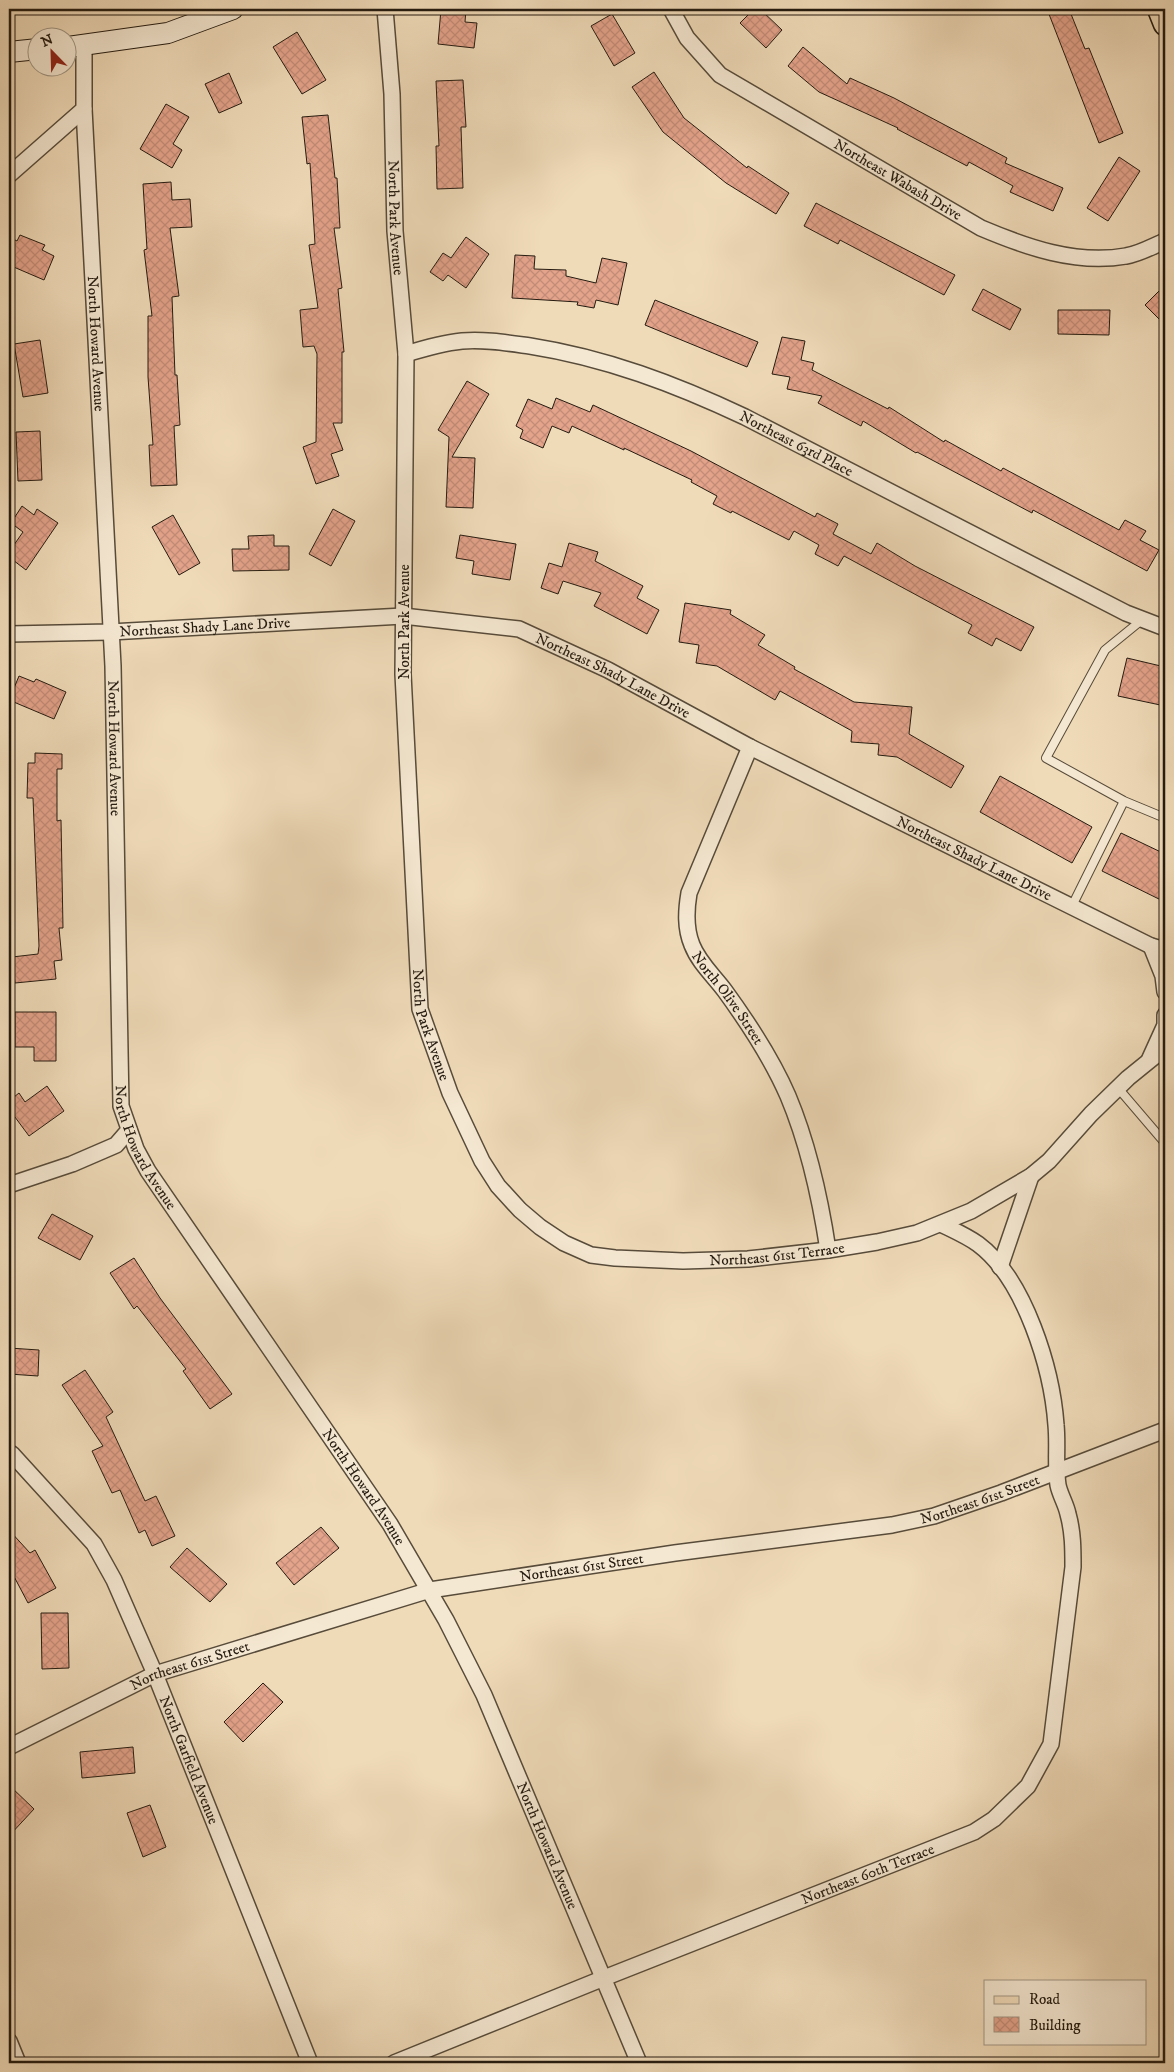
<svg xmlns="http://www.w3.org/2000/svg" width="1174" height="2072" viewBox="0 0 1174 2072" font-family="'IM FELL DW Pica',serif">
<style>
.building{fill:url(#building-cross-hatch);stroke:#241b10}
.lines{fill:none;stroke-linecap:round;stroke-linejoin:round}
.lane-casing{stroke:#574b3a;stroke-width:10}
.street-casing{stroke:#574b3a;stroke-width:18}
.secondary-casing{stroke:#241b10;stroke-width:22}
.primary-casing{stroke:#241b10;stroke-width:25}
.lane{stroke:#f5e8d2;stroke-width:8}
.street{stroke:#f5e8d2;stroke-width:15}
.secondary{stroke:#f5e8d2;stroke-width:20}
.primary{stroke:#f0dbb9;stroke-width:22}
.labels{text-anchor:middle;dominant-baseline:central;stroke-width:4;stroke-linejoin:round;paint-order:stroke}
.street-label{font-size:15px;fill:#241b10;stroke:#f5e8d2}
</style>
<defs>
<pattern id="building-cross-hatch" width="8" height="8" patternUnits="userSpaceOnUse" patternTransform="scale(1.25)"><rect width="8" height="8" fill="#e4a38b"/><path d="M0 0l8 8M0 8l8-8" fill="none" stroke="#c38c77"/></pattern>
</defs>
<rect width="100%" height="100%" fill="#f0dbb9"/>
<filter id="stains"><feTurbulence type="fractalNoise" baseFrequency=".004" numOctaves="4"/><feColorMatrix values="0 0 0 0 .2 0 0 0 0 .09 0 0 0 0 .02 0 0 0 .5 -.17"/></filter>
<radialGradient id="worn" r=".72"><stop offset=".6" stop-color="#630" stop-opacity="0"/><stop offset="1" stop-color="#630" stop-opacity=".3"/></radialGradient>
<!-- building -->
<path class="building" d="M441,9h25l-1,13 12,1 -3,25 -36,-4z
M754,9h6l22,21 -16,18 -26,-25z
M1047,9h22l16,40 4,-1 34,85 -24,10z
M612,14l23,39 -21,13 -23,-40z
M297,32l29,48 -24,14 -29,-47z
M803,47l44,37 3,-6 44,20 113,60 -2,5 58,25 -10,23 -43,-19 3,-6 -44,-24 -2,4 -70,-37 1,-1 -79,-36 -31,-26z
M654,72l30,46 63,50 1,-2 41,27 -13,21 -50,-31 -63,-51 -31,-45z
M229,73l13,30 -23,10 -14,-29z
M463,80l3,47h-5l2,61 -26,1 -1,-43h3l-3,-65z
M166,104l23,13 -16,27 9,6 -10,18 -32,-19z
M328,115l7,63h2l3,50h-6l8,60 -4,1 6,63h-2v71h-9l10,27 -12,4 8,22 -23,8 -13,-37 13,-5 1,-88 -3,-8 -11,1 -3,-37 18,-2 -9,-63 6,-1 -5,-81 -3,1 -5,-47z
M1119,157l21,14 -32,50 -21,-13z
M171,182l1,18 18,-1 2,28 -22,1 9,68 -7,1 3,78h2l3,50 -6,1 3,59 -26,1 -2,-41h4l-5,-68v-61h4l-8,-66 3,-1 -4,-65z
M816,203l139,72 -11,20 -104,-55 -2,4 -34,-18z
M20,235l25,10 -3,5 12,6 -10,24 -35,-15v-28l8,4z
M466,237l23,17 -23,34 -18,-13 -5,6 -13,-9 13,-19 8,5z
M515,255l20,1 -1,13 32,1v6l30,7 6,-25 25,5 -9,42 -22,-5 -2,8 -17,-3 1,-3 -66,-4z
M1165,285v40l-20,-20z
M983,289l38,20 -11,21 -38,-20z
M655,300l103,42 -11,25 -102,-42z
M1058,310h52l-1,25 -51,-1z
M782,337l23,4 -4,19 13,3 -2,7 76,39 1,-2 55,35 1,-2 56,31 2,-3 116,62 6,-10 21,11 -6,9 19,10 -12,21 -114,-61 -1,3 -115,-61 -1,1 -53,-32 -2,5 -43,-23 4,-7 -35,-7 3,-12 -18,-3z
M40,340l8,53 -25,4 -9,-53z
M467,381l22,13 -37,63 23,1 -2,50 -27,-1 3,-70 -11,-7z
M556,398l34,14 3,-7 98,46 124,66 2,-4 21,11 -5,10 38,20 6,-11 38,23 119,61 -13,24 -25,-13 -4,8 -24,-13 4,-8 -128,-69 -6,10 -23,-12 4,-9 -25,-14 -5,9 -57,-29 -1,2 -18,-9 4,-8 -26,-14 1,-2 -68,-32v2l-52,-24 -3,7 -17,-7 -9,22 -23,-10 3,-8 -7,-4 12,-27 24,10z
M40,431l2,49 -24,1 -2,-49z
M22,506l12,9 3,-6 21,14 -32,47 -17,-13v-5l14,-20 -12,-9z
M333,509l22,12 -24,45 -22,-12z
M173,515l27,48 -21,12 -27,-48z
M274,535v11h15v24l-56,1 -1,-22h17l-1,-13z
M460,535l56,9 -6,36 -38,-6 2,-13 -18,-3z
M569,543l29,9 -3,9 48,25 -6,12 22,12 -12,24 -53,-28 7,-13 -38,-12 -5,13 -17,-6 8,-25 13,4z
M685,603l46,7 -1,4 35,21 -7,10 37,22 -1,2 60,33 58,5 -3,27 55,32 -13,22 -54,-31 -19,-2 1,-11 -28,-2 1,-11 -72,-40 -5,9 -58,-34 -21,-3 3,-18 -20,-3z
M1127,658l38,9v39l-47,-10z
M19,676l15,6 2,-3 30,13 -12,27 -45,-19z
M35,753l27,1v15h-5v52l4,-1 2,108h-4l3,32 -8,1 2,18 -41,4 -3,-26 26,-3 1,-8 -6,-148h-6l1,-35h7z
M1000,776l92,51 -20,36 -92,-51z
M1121,833l44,21v48l-63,-31z
M15,1012h41v49h-22v-14h-19z
M47,1086l17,25 -35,25 -20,-27v-8l10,-8 6,9z
M52,1214l41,22 -13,24 -42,-22z
M134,1258l26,40 72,96 -22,15 -27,-38 3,-2 -49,-63 -3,3 -24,-36z
M9,1348l30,2 -1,26 -29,-2z
M85,1370l28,42 -7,5 39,84 11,-5 19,40 -23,10 -7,-16 -6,3 -19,-43 -8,3 -20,-42 11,-5 -41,-61z
M321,1527l18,21 -45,37 -18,-22z
M9,1530l21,23 5,-3 21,38 -28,15 -19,-36z
M187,1548l40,36 -17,18 -40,-35z
M41,1613h27l1,55 -27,1z
M263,1683l20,19 -40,40 -19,-20z
M133,1747l2,26 -53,5 -2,-26z
M9,1785l25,24 -25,27z
M150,1805l16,42 -23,10 -16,-44z"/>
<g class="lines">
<!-- lane casing -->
<g class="lane-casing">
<path id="lane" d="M1143,619l-38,31 -59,108 78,43 41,17
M1072,906l52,-105
M1118,1088l47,55"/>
</g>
<!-- street casing -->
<g class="street-casing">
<g id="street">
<path id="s1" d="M385,9l7,85 3,137 11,123 -3,320 17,335 30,84 32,68 16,25 22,24 20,17 24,16 27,12 24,3 68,3 65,-2 80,-9 49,-8 40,-9 54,-22 60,-35 18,-15 42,-47 37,-36 37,-30"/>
<path id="s2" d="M671,9l16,29 33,37 261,153c45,19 95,37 145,28 13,-2 27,-10 39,-15"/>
<path id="s3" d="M84,109l29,557 8,440 15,43 12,22 242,353 56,96 38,75 155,368"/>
<path d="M9,175l75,-66v-64"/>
<path id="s4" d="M406,354c19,-6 36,-11 56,-13 22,-2 46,2 68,5 76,12 145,38 215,71l381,196 39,15"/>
<path id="s5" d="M9,634l101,-2 293,-16 116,13 89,41 142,77 401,199 14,4"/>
<path id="s6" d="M750,747l-61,146c-3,18 -4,35 3,52 7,18 22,31 33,46 24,33 47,68 63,105 21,50 32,101 40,154"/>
<path d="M1151,946l12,30 2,16"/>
<path d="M1150,1058l15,-33v-10"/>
<path d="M9,1185l63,-21 44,-19 13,-15"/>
<path d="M1000,1267l31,-91"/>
<path id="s7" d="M12,1454l82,90 20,36 41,94 155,389"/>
<path id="s8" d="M9,1747l146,-73 275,-84 245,-37 217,-28 42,-9 67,-23 164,-63"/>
<path d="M9,2041l9,22"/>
<path id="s9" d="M394,2063l210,-85 370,-146 20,-13 34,-33 23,-42 22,-177c0,-18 0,-35 -5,-53 -2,-10 -8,-19 -10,-29 -3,-20 0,-40 -2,-60 -4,-56 -31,-146 -78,-181 -11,-8 -25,-14 -37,-20"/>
</g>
</g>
<!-- secondary casing -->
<g class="secondary-casing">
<path id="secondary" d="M68,47l100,-14 65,-24
M9,52l29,-3"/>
</g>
<!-- primary casing -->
<g class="primary-casing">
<path id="primary" d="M1159,9l6,15"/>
</g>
<!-- lane -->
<use href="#lane" class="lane"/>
<!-- street -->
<use href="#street" class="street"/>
<!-- secondary -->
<use href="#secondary" class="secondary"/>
<!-- primary -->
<use href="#primary" class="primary"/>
</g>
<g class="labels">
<!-- street labels -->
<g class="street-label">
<text stroke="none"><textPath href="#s2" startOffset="289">Northeast Wabash Drive</textPath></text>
<text stroke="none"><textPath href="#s1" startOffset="209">North Park Avenue</textPath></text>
<text stroke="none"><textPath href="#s3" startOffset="235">North Howard Avenue</textPath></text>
<text stroke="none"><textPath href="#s4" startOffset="411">Northeast 63rd Place</textPath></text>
<text transform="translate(404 622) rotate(-90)">North Park Avenue</text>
<text stroke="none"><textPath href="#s5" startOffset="196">Northeast Shady Lane Drive</textPath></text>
<text stroke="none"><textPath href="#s5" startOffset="616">Northeast Shady Lane Drive</textPath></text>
<text stroke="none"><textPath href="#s3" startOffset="640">North Howard Avenue</textPath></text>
<text stroke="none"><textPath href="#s5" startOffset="1021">Northeast Shady Lane Drive</textPath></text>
<text stroke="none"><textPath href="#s6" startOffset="275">North Olive Street</textPath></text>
<text stroke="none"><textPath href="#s1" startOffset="1019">North Park Avenue</textPath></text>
<text stroke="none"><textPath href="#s3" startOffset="1045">North Howard Avenue</textPath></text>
<text stroke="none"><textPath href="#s1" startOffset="1499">Northeast 61st Terrace</textPath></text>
<text stroke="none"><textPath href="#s3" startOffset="1451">North Howard Avenue</textPath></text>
<text stroke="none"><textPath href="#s8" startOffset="1009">Northeast 61st Street</textPath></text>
<text stroke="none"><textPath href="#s8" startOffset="604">Northeast 61st Street</textPath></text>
<text stroke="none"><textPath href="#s8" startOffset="199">Northeast 61st Street</textPath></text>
<text stroke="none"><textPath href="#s7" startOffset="358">North Garfield Avenue</textPath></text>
<text stroke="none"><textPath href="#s3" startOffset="1855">North Howard Avenue</textPath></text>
<text stroke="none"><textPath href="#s9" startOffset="510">Northeast 60th Terrace</textPath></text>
</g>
</g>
<!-- margin -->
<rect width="1174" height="2072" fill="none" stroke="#f0dbb9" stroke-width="30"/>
<rect x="10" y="10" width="1154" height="2052" fill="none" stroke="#241b10" stroke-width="2.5"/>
<rect x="15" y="15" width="1144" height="2042" fill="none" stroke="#241b10"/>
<!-- legend -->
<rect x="984" y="1980" width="162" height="65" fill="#f5e8d2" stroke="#a19684"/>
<rect x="994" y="1996" width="25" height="8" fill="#f0dbb9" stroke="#a19684"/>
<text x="1029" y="2004" font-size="15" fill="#241b10">Road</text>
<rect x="994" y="2017" width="25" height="15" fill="url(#building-cross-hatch)" stroke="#a19684"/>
<text x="1029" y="2030" font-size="15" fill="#241b10">Building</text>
<!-- north arrow -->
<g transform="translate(52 52) rotate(337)"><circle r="24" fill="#f5e8d2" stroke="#a19684"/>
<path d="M0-4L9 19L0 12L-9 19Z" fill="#8f2418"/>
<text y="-8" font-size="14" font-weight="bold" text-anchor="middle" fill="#241b10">N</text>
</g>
<rect width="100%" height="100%" filter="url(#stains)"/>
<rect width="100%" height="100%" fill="url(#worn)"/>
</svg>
